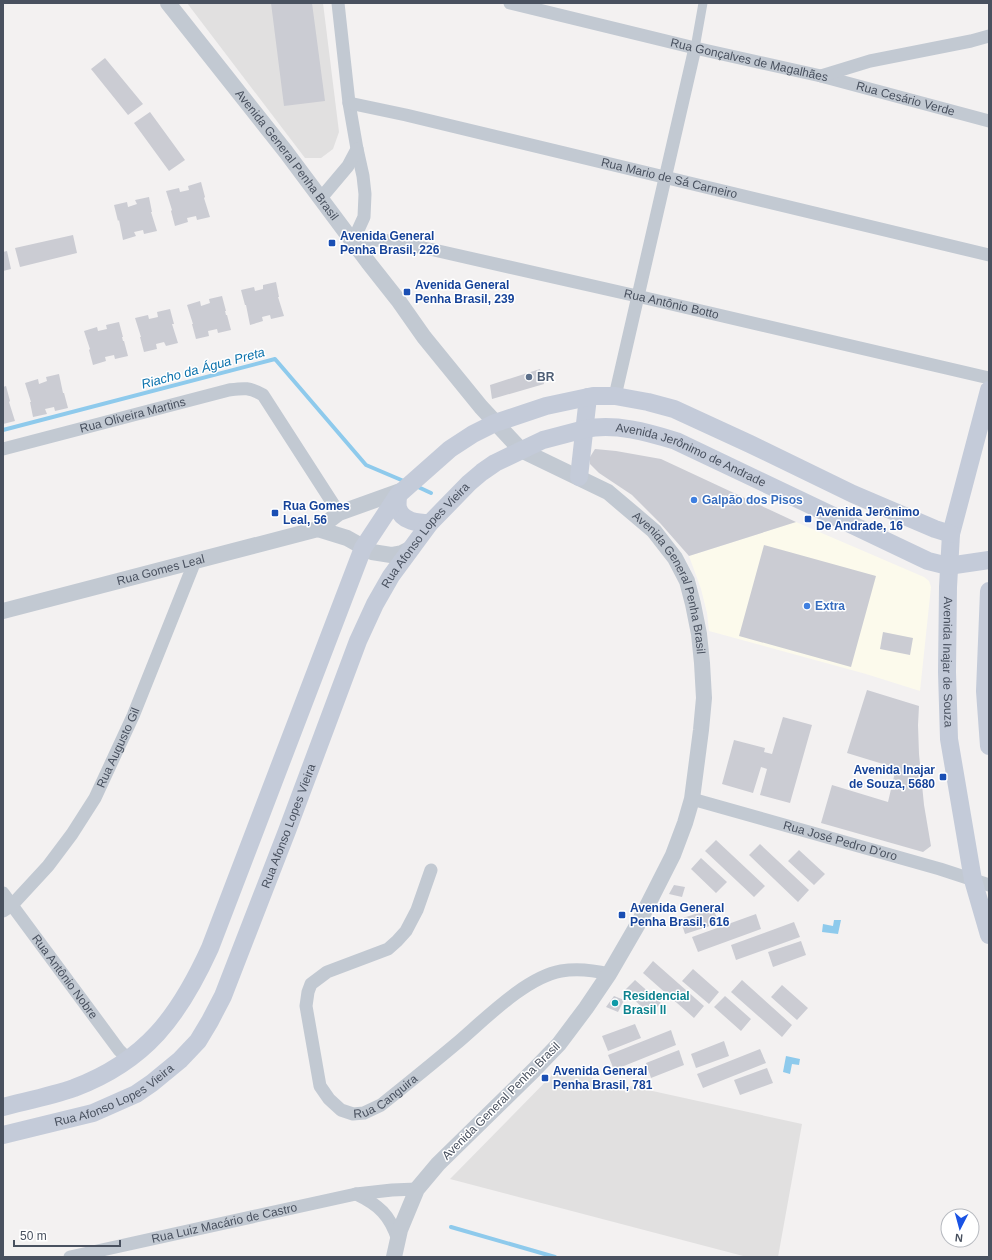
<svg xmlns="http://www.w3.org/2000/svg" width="992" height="1260" viewBox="0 0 992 1260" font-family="Arial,sans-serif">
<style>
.commercial{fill:#fcfaec}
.education{fill:#e1e0e0}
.water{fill:#8ecaec}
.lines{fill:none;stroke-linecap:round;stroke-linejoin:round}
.stream{stroke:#8ecaec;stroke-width:4}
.building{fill:#cbccd3}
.pedestrian{stroke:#c2c9d2;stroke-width:9}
.minor{stroke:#c2c9d2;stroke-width:13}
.tertiary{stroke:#c2c9d2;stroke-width:16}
.secondary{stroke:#c4cbd9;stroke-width:18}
.transit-dot{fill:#1a4fb4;stroke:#fff;stroke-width:1.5}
.service-dot{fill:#5c6f8a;stroke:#fff;stroke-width:1.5}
.shop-dot{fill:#3f7fe0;stroke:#fff;stroke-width:1.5}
.culture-dot{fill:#0f9aa8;stroke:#fff;stroke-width:1.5}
.labels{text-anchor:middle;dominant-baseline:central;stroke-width:3;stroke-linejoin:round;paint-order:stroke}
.street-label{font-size:12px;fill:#49515f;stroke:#fff}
.transit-label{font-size:12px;font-weight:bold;fill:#164399;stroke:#fff;text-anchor:start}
.service-label{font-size:12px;font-weight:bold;fill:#4e5e75;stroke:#fff;text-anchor:start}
.shop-label{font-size:12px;font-weight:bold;fill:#366cbe;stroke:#fff;text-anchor:start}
.culture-label{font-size:12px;font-weight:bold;fill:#0d838f;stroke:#fff;text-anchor:start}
.water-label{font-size:13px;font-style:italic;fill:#0d73ad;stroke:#fff}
</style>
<rect width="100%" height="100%" fill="#f3f1f1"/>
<!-- commercial -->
<path class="commercial" d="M796,522l128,55 5,4 2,6 -11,104 -54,-17 -157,-43 -2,-18 -6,-24 -12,-33z"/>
<!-- education -->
<path class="education" d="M187,3h136l16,129 -6,17 -12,9h-16z
M557,1070l245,54 -24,133h-31l-297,-78z"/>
<!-- water -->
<path class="water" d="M834,920h7l-3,14 -16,-2 1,-8 10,2z
M786,1056l14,3 -1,6 -7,-1 -2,10 -7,-2z"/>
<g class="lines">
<!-- stream -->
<path class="stream" d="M3,430l272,-71 91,106 40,17
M416,486l15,7
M451,1227l104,30"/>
</g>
<!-- building -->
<path class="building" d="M271,3h41l13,98 -41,5z
M105,58l38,46 -15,11 -37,-46z
M150,112l35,48 -16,11 -35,-48z
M201,182l4,15 -1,1 6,19 -13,3 -1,-4 -9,2 1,4 -13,4 -4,-15 1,-1 -6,-19 13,-3 1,4 9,-2 -1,-4z
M149,197l3,15h-1l6,19 -13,3 -1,-4 -9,2 2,4 -13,4 -4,-20 -1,1 -4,-16 13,-3 1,5 9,-3 -2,-4z
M73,235l4,18 -57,14 -5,-19z
M7,251l4,18 -8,2v-19z
M276,282l3,15h-1l6,19 -13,3 -1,-4 -8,2 1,4 -13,4 -4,-20h-1l-4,-15 13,-3 1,4 8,-2v-4z
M222,296l4,15h-1l1,4h1l4,15 -13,3 -1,-4 -9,2 1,5 -13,3 -4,-15h1l-6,-19 13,-4 1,5 9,-3 -1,-4z
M170,309l4,15h-2l6,19 -12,3 -2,-4 -8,2 1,5 -13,3 -4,-15h1l-6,-19 13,-3 1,4 9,-2 -1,-5z
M119,322l4,15h-1l1,4h1l4,15 -13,3 -1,-4 -9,2 1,4 -13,4 -4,-15 1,-1 -6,-18 13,-4 1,4 9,-2 -1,-4z
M540,369l4,15 -52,15 -2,-14z
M59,374l4,19h1l4,15 -13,3 -1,-4 -9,2 2,5 -14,3 -3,-15h1l-6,-19 13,-4 1,5 8,-3 -1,-4z
M6,386l4,15 -1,1 6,19 -12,3v-37z
M595,449l21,2 45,8 135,63 -107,34 -29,-33 -28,-28 -33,-22 -9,-9v-7z
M764,545l112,31 -25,91 -112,-31z
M883,632l30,6 -3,17 -30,-6z
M867,690l52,16 -1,19 1,29 5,51 7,41 -8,6 -102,-29 11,-38 56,17 8,-34 -49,-15z
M783,717l29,8 -22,78 -30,-8 7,-26 -6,-2 -8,26 -31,-9 12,-44 31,8 -1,4 8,2z
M716,840l49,46 -11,11 -49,-46z
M760,844l49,46 -11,12 -49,-47z
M799,850l26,24 -11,11 -26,-24z
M701,858l26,24 -11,11 -25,-24z
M674,885l11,2 -3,10 -13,-3z
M713,908l6,15 -34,11 -5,-15z
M756,914l5,15 -63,23 -6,-15z
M794,922l6,15 -64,23 -5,-15z
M801,941l5,14 -33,12 -5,-15z
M653,961l51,45 -10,12 -51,-45z
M693,969l26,23 -10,12 -27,-23z
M635,980l26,23 -11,11 -26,-23z
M742,980l50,45 -10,12 -51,-45z
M782,985l26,23 -11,12 -26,-23z
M614,996l10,4 -6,12 -12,-5z
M725,996l26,23 -10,12 -27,-24z
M635,1024l6,14 -33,13 -6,-15z
M671,1030l5,15 -62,25 -6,-15z
M724,1041l5,15 -33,12 -5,-14z
M760,1049l6,14 -63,25 -6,-14z
M679,1050l5,15 -33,13 -5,-15z
M767,1068l6,15 -33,12 -6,-15z"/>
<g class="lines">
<!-- pedestrian -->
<path class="pedestrian" d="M695,48l8,-45"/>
<!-- minor -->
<g class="minor">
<path id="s1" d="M338,3l11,100 8,46 6,27 2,18 -1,23 -11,24 31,-1 50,10 203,46 352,82"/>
<path id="s2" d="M510,3l185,45 126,28 168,45"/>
<path d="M821,76l49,-15 101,-20 18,-5"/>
<path id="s3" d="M349,103l57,12 583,140"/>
<path d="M321,198l27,-32 9,-17"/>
<path d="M615,396l80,-348"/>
<path id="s4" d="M3,449l226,-59c15,-2 20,-3 34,5l76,118"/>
<path id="s5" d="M692,799l248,70 49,16"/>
<path id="s6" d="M431,870l-14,40 -11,21 -9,10 -9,8 -61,23 -16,12 -3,8 -2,14 14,80 9,13 12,11 12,4 11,-1 17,-8c25,-20 51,-41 76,-62 27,-23 69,-66 104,-72 17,-3 32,-1 48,3"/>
<path id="s7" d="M3,893l116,157 10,10"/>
<path id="s8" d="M3,911l9,-6 36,-39 24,-32 23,-36 38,-82 62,-155"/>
<path d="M356,1194c23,11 34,21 42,46"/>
<path id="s9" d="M70,1257l286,-63 36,-4 25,-1"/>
</g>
<!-- tertiary -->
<g class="tertiary">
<path id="s10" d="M168,3l118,149 82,110 30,38 26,37 57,70 40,43 87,42 46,39 21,27 12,23 6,23 6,30 3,29 2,35 -3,32 -9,69 -7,24 -12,32 -35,69 -29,50 -23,34 -27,36 -25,26 -96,94 -21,25 -17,41 -6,27"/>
<path d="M318,529l29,9 25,14 19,3 11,-2 10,-5"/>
<path id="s11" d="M3,611l315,-82 21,-16 64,-23"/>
</g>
<!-- secondary -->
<g class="secondary">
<path id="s12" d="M989,390l-38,144 -3,53 -1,85 2,67 24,141 16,55"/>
<path d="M579,477l9,-80"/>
<path d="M398,495c0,4 -1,9 0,13 4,14 20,15 32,15"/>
<path d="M989,591l-4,100 4,55"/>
<path d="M3,1107c23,-6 48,-11 71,-19 72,-27 105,-72 136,-140l153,-400 35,-53 52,-46 23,-15 22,-11 51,-17 47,-10h22l33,6 26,7 76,35 103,50 82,35 16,5"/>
<path id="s13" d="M3,1135l90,-22 43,-19 16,-11 28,-23 18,-19 12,-20 13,-25 64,-165 71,-190 17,-37 16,-28 39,-53 39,-40 13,-11 13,-9 48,-23 42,-11c30,-6 62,3 91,12l252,120 20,5 41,-6"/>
</g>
</g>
<!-- markers -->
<g class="transit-dot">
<rect x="328" y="239" width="8" height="8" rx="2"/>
<rect x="403" y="288" width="8" height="8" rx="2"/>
<rect x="271" y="509" width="8" height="8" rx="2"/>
<rect x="804" y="515" width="8" height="8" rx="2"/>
<rect x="939" y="773" width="8" height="8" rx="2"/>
<rect x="618" y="911" width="8" height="8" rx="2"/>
<rect x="541" y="1074" width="8" height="8" rx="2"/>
</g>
<circle class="service-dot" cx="529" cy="377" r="4"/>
<g class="shop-dot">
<circle cx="694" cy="500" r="4"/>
<circle cx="807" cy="606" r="4"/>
</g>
<circle class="culture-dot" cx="615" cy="1003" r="4"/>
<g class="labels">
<!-- street labels -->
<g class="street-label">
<text stroke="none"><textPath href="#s2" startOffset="246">Rua Gonçalves de Magalhães</textPath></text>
<text stroke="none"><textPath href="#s2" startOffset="407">Rua Cesário Verde</textPath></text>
<text stroke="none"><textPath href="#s10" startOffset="193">Avenida General Penha Brasil</textPath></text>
<text stroke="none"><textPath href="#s3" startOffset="329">Rua Mario de Sá Carneiro</textPath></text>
<text stroke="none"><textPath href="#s1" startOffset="568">Rua Antônio Botto</textPath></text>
<text stroke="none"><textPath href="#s4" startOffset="134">Rua Oliveira Martins</textPath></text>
<text stroke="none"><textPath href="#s13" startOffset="1088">Avenida Jerônimo de Andrade</textPath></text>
<text stroke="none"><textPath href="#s13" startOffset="779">Rua Afonso Lopes Vieira</textPath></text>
<text stroke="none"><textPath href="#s11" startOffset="163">Rua Gomes Leal</textPath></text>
<text stroke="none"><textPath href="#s10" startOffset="781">Avenida General Penha Brasil</textPath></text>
<text stroke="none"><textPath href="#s12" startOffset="277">Avenida Inajar de Souza</textPath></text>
<text stroke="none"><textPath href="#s8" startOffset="202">Rua Augusto Gil</textPath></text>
<text stroke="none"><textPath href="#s13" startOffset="455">Rua Afonso Lopes Vieira</textPath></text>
<text stroke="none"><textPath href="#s5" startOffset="154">Rua José Pedro D'oro</textPath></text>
<text stroke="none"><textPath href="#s7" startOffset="104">Rua Antônio Nobre</textPath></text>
<text stroke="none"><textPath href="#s6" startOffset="363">Rua Canguira</textPath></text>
<text stroke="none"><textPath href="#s13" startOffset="119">Rua Afonso Lopes Vieira</textPath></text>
<text transform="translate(501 1101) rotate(-45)">Avenida General Penha Brasil</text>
<text stroke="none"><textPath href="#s9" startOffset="158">Rua Luiz Macário de Castro</textPath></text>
</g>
<!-- transit labels -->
<g class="transit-label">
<text x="340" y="236">Avenida General<tspan x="340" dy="14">Penha Brasil, 226</tspan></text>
<text x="415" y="285">Avenida General<tspan x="415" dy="14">Penha Brasil, 239</tspan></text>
<text x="283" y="506">Rua Gomes<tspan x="283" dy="14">Leal, 56</tspan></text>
<text x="816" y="512">Avenida Jerônimo<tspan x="816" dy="14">De Andrade, 16</tspan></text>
<text x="935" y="770" text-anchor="end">Avenida Inajar<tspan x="935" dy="14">de Souza, 5680</tspan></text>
<text x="630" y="908">Avenida General<tspan x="630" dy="14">Penha Brasil, 616</tspan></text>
<text x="553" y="1071">Avenida General<tspan x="553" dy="14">Penha Brasil, 781</tspan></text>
</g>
<!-- service labels -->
<g class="service-label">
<text x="537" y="377">BR</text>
</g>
<!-- shop labels -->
<g class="shop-label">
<text x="702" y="500">Galpão dos Pisos</text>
<text x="815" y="606">Extra</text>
</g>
<!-- culture labels -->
<g class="culture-label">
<text x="623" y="996">Residencial<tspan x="623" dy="14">Brasil ll</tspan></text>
</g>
<!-- water labels -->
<g class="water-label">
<text transform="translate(203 368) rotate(-15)">Riacho da Água Preta</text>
</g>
</g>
<!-- border -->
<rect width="992" height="1260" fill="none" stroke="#49515f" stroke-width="8"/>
<!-- north arrow -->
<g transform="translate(960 1228) rotate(186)"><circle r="19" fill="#ffffff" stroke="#b6b9bf"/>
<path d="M0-3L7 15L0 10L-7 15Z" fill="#1a53e4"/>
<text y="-6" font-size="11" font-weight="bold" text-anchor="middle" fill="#49515f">N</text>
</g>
<!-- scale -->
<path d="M14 1240v6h106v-6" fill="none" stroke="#49515f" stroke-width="2"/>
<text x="20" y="1240" font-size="12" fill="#49515f" stroke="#ffffff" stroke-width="3" paint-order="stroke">50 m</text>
</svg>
